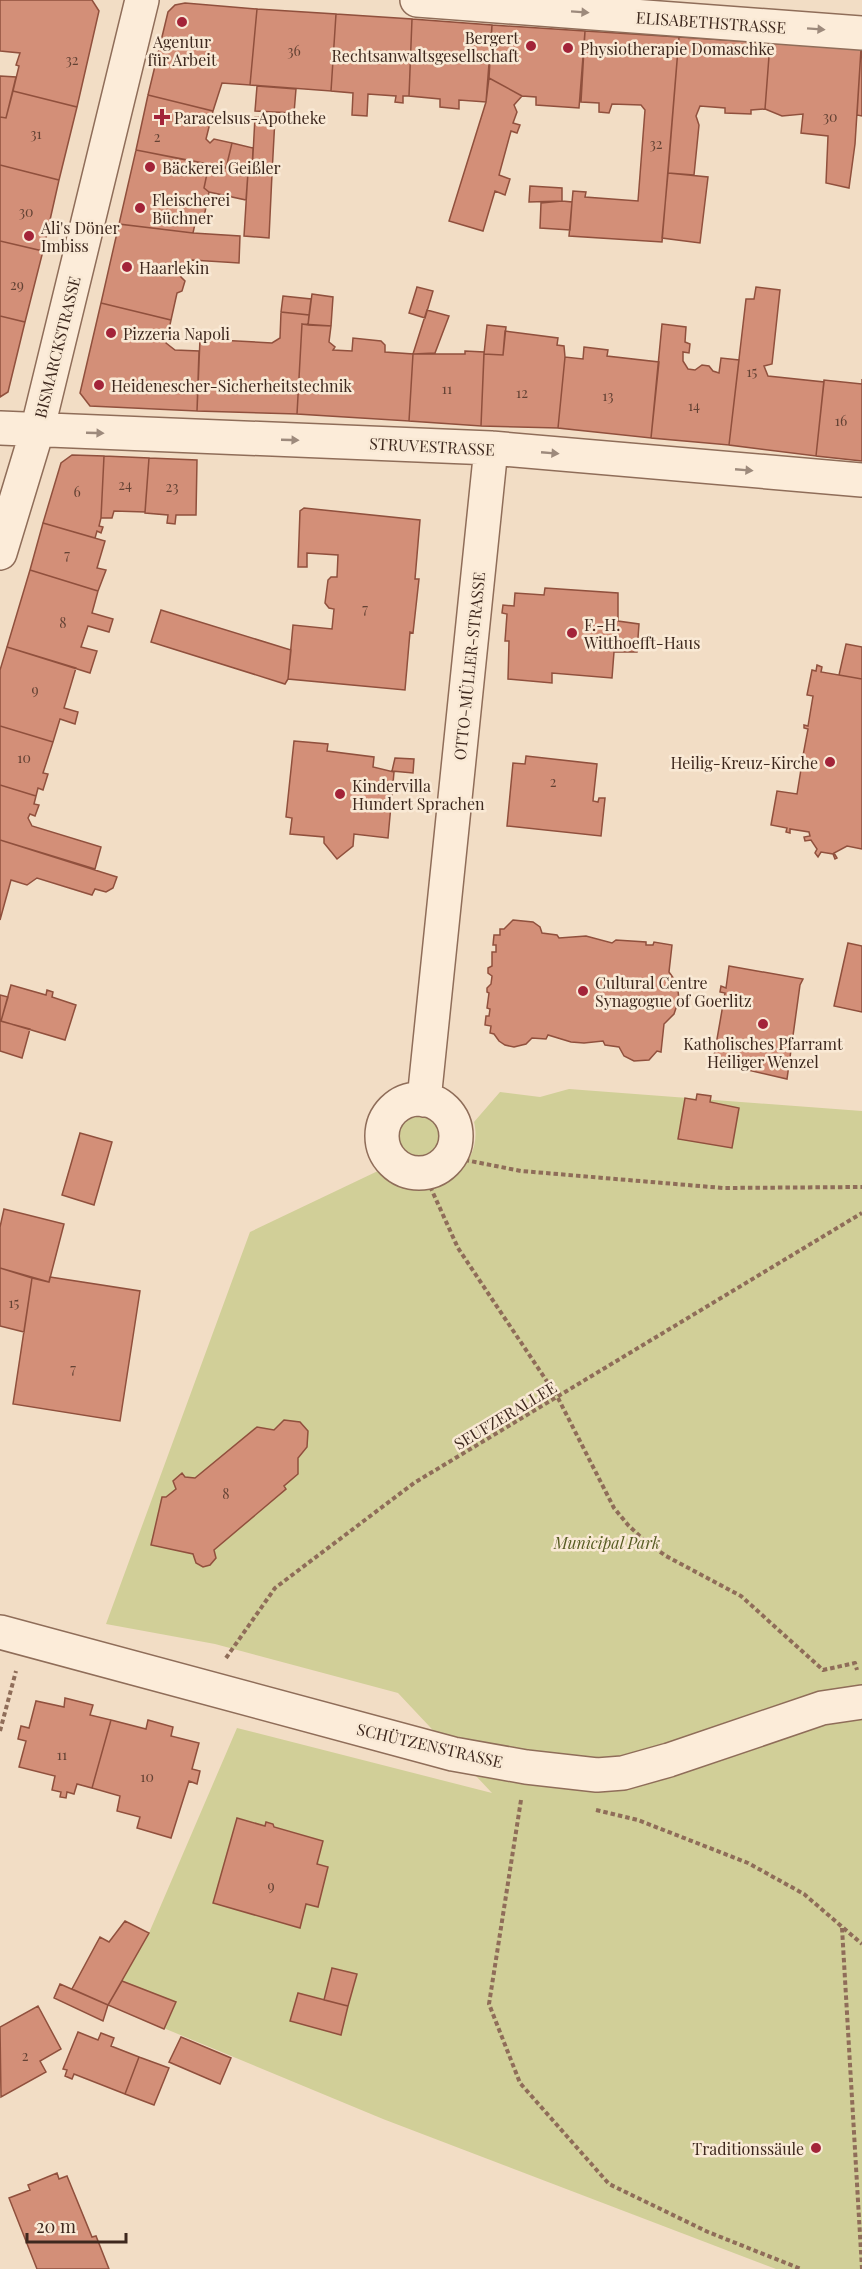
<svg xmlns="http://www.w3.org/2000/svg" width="862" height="2269" viewBox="0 0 862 2269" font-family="'Playfair Display',serif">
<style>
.green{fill:#d1cf98}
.building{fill:#d38f78;stroke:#90503d;stroke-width:1.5}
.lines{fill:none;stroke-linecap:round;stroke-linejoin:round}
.street-casing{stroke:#8f6d59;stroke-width:36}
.path{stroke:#8f6d59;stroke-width:4;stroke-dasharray:4.5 3;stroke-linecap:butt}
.street{stroke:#fcecd9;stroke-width:33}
.oneway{fill:#9d8a7c}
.poi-dot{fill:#a32439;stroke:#f9e9d5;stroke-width:2}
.labels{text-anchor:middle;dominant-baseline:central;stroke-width:5;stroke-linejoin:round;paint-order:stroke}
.number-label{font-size:14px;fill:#634234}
.street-label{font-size:16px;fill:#3e281e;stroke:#f9e9d5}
.poi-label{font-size:16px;fill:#3e281e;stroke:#f9e9d5;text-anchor:start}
.park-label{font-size:16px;font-style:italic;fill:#575c23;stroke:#f9e9d5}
</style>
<rect width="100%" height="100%" fill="#f2ddc5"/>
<!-- green -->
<path class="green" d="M569,1089l293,22v1158h-86l-393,-150 -275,-114 41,-72 88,-205 255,65 -94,-100 -183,-49 -109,-20 144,-392 130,-62c8,6 15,12 24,15 39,12 80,-23 70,-63l26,-30 40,5z
M396 1136a23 23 0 1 1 46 0a23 23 0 1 1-46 0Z"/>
<!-- building -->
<path class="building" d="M0,0h92l7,11 -22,96 -64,-16 6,-25 -3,-1 4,-12 -20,-2z
M185,3l72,6 -7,76 -28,-2 -9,28 -65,-16 20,-83 7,-7z
M257,9l79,5 -5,77 -81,-6z
M336,14l76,5 -3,77h-6v7l-8,-1 1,-6 -28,-2 -1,22 -15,-1 1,-22 -22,-2z
M412,19l80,6 -6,77 -27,-2v9l-19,-2v-8l-31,-3z
M492,25l93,6 -6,77 -43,-3v-8l-14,-1 -33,-18z
M585,31l94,6 -17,205 -93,-6 4,-45 13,1 -1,5 53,4 7,-91 -4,-5 -29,-1 -3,9 -10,-1v-9l-18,-1z
M679,37l91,6 -5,66 -14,1v4l-26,-1v-5l-25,-2 -4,10 3,9 -5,50 -26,-2z
M770,43l91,6 -6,95 -6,44 -23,-5 2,-47 -27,-3 2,-19 -21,2 -17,-7z
M861,49h1v67l-5,-1z
M0,76l16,1 -10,41 -6,-1z
M489,78l33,18 -8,9 3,7 -4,11 7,2 -3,8 -6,-2 -12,44 11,4 -5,16 -10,-4 -12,40 -34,-10 37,-119z
M257,86l39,3 -2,24 -39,-2z
M13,91l64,16 -18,73 -59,-15v-48l6,1z
M148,95l65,16 -7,28 4,4 4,-4 18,4 -6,25 -90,-18z
M255,117l20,1 -3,56 -20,-1z
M232,143l21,5 -1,25 -26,-5z
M136,150l73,14 -5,24 5,4 -5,25 -7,-2 -4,18 -74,-9z
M209,164l39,8 -2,28 -37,-8 -5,-4z
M0,165l59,15 -16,71 -43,-10z
M248,172l24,2 -3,64 -25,-2z
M668,173l40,4 -8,66 -38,-5z
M530,186l32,2v13l-33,1z
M562,201l10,1 -2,28 -30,-2 1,-25z
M119,224l74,9 47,3 -1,27 -47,-3 -8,6 -3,11 4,4 -3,10 -5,2 -6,27 -70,-17z
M0,241l43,10 -18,71 -25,-6z
M417,287l16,4 -8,27 -16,-5z
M756,287l24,3 -8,74 -8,2 4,10 56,6 -8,74 -87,-11 17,-146h8z
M312,294l21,3 -2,29 -23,-1z
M283,296l28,3 -2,16 -28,-3z
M101,303l70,17 -5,23 9,7 24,1 -2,60 -107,-5 -10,-13z
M427,310l22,6 -14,37 -22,1z
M281,312l28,3 -1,10 -6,-1 -5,90 -100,-3 3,-72 72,4 8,-5z
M0,316l25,6 -17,70 -8,5z
M302,324l29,2 -2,16 6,5 -2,3 19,1 1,-13 28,3 4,4v7l28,2 -4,67 -112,-7z
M662,324l24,3 -1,15 5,2 -1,9 -6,-1v9l5,8 7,1 7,-5 7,1 4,5 6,2 2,-15 18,2 -10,85 -78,-7z
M487,325l19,2 -3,28 -19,-1z
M505,331l53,7 -1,7 7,1 1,11 -7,71 -77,-2 3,-72 19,1z
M584,347l24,3 -1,6 52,6 -8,76 -93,-10 7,-71 18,2z
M465,351l19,1 -3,74 -72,-5 4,-67h52z
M862,379v82l-46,-5 8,-76 38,4z
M72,455l32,1 -3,62 -2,8 4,1 -2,6 -4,-2 -2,7 -52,-15 18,-60z
M104,456l45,2 -4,54 -31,-1 -2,7h-11z
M149,458l48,2 -1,55h-20l-1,9 -8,-1 1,-8 -23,-2z
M304,508l116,12 -5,59h4l-6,54 -3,-1 -5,58 -117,-11 5,-54 39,4 2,-20 -5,-1 -4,-5 3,-23 3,-3h6l1,-22 -31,-2v14h-9l2,-56z
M43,523l62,18 -8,27 9,2 -8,21 -68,-21z
M30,570l68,21 -6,22 21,6 -4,13 -21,-6 -7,21 16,4 -7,22 -83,-26z
M545,588l73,5v28l21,3 -2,28h-23l-2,26 -60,-5v10l-44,-4 1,-38h-4l2,-27 -5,-1 1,-8 11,1 1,-13 29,2z
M161,610l130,40 -3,29 -3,5 -134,-42z
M846,644l16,3v32l-23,-4z
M7,647l69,21 -12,40 14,4 -3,12 -15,-5 -7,23 -53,-16v-56z
M817,665l5,2 -1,5 41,7v170l-15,-3 -13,7 3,5 -2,1 -2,-5 -12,-2 -3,5 -3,-4 2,-4 -6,-9 -6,1 -1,-4 6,-1 -1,-4 -19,-3v4l-4,-1 1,-4 -16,-3 6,-34 20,3 5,-31 -4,-2h4l6,-32 -4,-1v-3l4,1 5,-30 -6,-1 5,-25 4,1z
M0,726l53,16 -10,31 5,1 -5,16 -5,-2 -2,8 -36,-11z
M294,741l34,3 -1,7 47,6 -1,10 21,5 -6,66 -34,-4 -1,12 -16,13 -13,-16v-6l-34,-3 2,-16 -6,-1z
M526,756l71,8 -4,37 5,1 1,-4h6l-4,38 -94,-10 6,-63 12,1z
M395,758l19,1 -1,14 -21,-2z
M0,785l36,11 -2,8 5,1 -4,11 -5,-2 -2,4 4,8 69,21 -6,22 -95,-29z
M0,840l117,37 -4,11 -7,4 -11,-3 -3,6 -55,-17 -10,7 -16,-5 -11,40z
M513,920l20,2 7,5 2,6 15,2 2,3 27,-2 26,7 4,-3 30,2v3h7l1,-3 18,3 -3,27 8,11 2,16 -5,15 -10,10 -3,28 -4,-1 -8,9 -15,1 -10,-5 -5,-9 -14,-2 -2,-4 -19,2 -13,-1 -23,-7 -2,4 -14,-1 -6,6 -12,3 -9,-2 -6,-4 -5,-7 -4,-1 1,-7 -6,-1 1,-9h3l1,-7 -3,-1 2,-15 -2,-1v-4l4,-4 1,-8 -4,-3v-5l4,-2v-14h4v-7h-3l1,-10h6v-6h4z
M848,943l14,3v66l-28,-6z
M729,966l74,13 -3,6 -13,94 -74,-17 12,-69 -5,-1 1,-6 5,2z
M11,985l35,10 1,-5 6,2 -1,5 24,8 -11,35 -64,-19z
M0,995l8,2 -7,24h-1z
M0,1021l30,8 -8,29 -22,-7z
M697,1094l14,2 -1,6 29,6 -7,40 -54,-9 7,-41 11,2z
M80,1133l32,9 -18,63 -32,-10z
M4,1209l60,15 -15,58 -49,-14v-41z
M0,1268l32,10 -8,54 -24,-6z
M50,1277l90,14 -20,130 -107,-17 19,-126 17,4z
M284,1420l16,2 8,9 -1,16 -9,11v16l-14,12 2,3 -72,61 2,8 -6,7 -7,2 -7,-4 -3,-9 -42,-9 11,-48h4l10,-8 -3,-8 9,-8 3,4 10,1 62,-51 17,3z
M65,1698l28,7 -3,10 21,5 -19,68 -15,-4 -3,10 -7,-2 -1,6 -6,-1 1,-5 -9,-2 3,-14 -36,-9 7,-26 -8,-2 3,-13 8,2 7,-27 28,6z
M111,1720l35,9 2,-9 25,7 -2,9 28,7 -7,26 8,2 -3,13 -8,-3 -18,57 -34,-10 3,-11 -23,-6 3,-15 -28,-8z
M237,1818l28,8 1,-4 7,2 1,3 49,14 -6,23 11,3 -10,40 -12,-3 -6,24 -87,-25z
M125,1921l24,12 -41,72 -36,-16 28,-52 9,5z
M332,1968l25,6 -9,32 -24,-6z
M122,1981l54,21 -12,27 -56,-24z
M60,1984l48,21 -5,16 -49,-23z
M298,1993l50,13 -7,29 -51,-14z
M38,2006l23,43 -21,12 6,11 -45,25 -1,-70z
M78,2032l20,8 3,-7 13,5 -3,8 28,11 -14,37 -51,-20 -2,5 -7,-3 2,-6 -4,-1z
M181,2037l50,21 -11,26 -51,-22z
M139,2057l30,11 -15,37 -29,-11z
M57,2173l2,6 8,-3 25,61 4,-1 13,33h-72l-28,-71 21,-8 -2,-5z"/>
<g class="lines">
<!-- street casing -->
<g class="street-casing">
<path id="street" d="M417,0l445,33
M0,428l491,20 371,32
M0,553l37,-122 105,-431
M382 1136a37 37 0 1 1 74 0a37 37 0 1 1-74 0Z
M424,1100l67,-652
M0,1632l453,122 73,13 71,8 26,-2 46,-13 153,-52 40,-6"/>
</g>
<!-- path -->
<path class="path" d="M450,1157l71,14 202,17 139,-1
M424,1173l34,75 100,150 56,110 14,17 17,16 21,15 75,40 82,74 32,-7 2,7
M226,1658l49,-70 139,-105 448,-270
M0,1731l16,-60
M521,1800l-32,204 31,79 89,101 99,48 93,37
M596,1810l42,10 110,43 56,31 58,50
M842,1928l20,341"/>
<!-- street -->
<use href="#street" class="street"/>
</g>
<!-- one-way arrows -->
<defs><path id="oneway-solid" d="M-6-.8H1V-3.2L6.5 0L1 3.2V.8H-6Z" transform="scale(1.5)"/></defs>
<g class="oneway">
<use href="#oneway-solid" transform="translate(580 12) rotate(4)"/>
<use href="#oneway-solid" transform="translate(816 29) rotate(4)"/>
<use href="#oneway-solid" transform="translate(95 433) rotate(2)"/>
<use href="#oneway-solid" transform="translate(290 440) rotate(2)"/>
<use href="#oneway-solid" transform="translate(550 453) rotate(5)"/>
<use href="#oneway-solid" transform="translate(744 470) rotate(5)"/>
</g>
<!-- markers -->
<g class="poi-dot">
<circle cx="182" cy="22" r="6"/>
<circle cx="531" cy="46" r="6"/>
<circle cx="568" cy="48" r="6"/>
<path d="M159 108h6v6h6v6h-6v6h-6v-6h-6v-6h6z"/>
<circle cx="150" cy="167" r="6"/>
<circle cx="140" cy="208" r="6"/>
<circle cx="29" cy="236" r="6"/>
<circle cx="127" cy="267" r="6"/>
<circle cx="111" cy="333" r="6"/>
<circle cx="99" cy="385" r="6"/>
<circle cx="572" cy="633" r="6"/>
<circle cx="830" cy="762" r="6"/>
<circle cx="340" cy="794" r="6"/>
<circle cx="583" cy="991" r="6"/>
<circle cx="763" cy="1024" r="6"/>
<circle cx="816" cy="2148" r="6"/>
</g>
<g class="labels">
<!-- number labels -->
<g class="number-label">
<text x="294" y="50">36</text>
<text x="72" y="59">32</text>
<text x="830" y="116">30</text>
<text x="36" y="133">31</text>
<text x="157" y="136">2</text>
<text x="656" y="143">32</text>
<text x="26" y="211">30</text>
<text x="17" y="284">29</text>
<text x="752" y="371">15</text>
<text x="447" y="388">11</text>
<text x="522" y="392">12</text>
<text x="608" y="395">13</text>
<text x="694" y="405">14</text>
<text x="841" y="420">16</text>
<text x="125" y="484">24</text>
<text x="172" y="486">23</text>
<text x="77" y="491">6</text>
<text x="67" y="554">7</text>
<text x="365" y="608">7</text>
<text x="63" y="622">8</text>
<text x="35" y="689">9</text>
<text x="24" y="757">10</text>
<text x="553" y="781">2</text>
<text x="14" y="1302">15</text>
<text x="73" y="1368">7</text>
<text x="226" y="1493">8</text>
<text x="62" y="1754">11</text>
<text x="147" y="1776">10</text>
<text x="271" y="1885">9</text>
<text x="25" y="2055">2</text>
</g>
<!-- street labels -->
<g class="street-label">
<text transform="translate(711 22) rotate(4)">ELISABETHSTRASSE</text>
<text transform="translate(57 347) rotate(-76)">BISMARCKSTRASSE</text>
<text transform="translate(432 446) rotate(3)">STRUVESTRASSE</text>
<text transform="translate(469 666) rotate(-84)">OTTO-MÜLLER-STRASSE</text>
<text transform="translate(505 1415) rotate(-31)">SEUFZERALLEE</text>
<text transform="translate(430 1745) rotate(13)">SCHÜTZENSTRASSE</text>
</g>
<!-- poi labels -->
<g class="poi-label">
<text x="519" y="37" text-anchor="end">Bergert<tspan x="519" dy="18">Rechtsanwaltsgesellschaft</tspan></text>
<text x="182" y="41" text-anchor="middle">Agentur<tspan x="182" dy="18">für Arbeit</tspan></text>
<text x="580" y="48">Physiotherapie Domaschke</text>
<text x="174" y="117">Paracelsus-Apotheke</text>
<text x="162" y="167">Bäckerei Geißler</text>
<text x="152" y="199">Fleischerei<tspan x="152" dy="18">Büchner</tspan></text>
<text x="41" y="227">Ali's Döner<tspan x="41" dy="18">Imbiss</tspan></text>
<text x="139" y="267">Haarlekin</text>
<text x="123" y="333">Pizzeria Napoli</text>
<text x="111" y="385">Heidenescher-Sicherheitstechnik</text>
<text x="584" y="624">F.-H.<tspan x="584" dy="18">Witthoefft-Haus</tspan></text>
<text x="818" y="762" text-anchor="end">Heilig-Kreuz-Kirche</text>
<text x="352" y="785">Kindervilla<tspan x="352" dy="18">Hundert Sprachen</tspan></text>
<text x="595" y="982">Cultural Centre<tspan x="595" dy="18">Synagogue of Goerlitz</tspan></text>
<text x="763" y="1043" text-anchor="middle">Katholisches Pfarramt<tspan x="763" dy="18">Heiliger Wenzel</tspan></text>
<text x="804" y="2148" text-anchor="end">Traditionssäule</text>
</g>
<!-- park labels -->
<g class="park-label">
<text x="607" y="1542">Municipal Park</text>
</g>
</g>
<!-- scale -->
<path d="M27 2233v9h99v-9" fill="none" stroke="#3e281e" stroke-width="3"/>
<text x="36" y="2233" font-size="18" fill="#3e281e" stroke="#f9e9d5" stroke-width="4.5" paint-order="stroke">20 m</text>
</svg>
